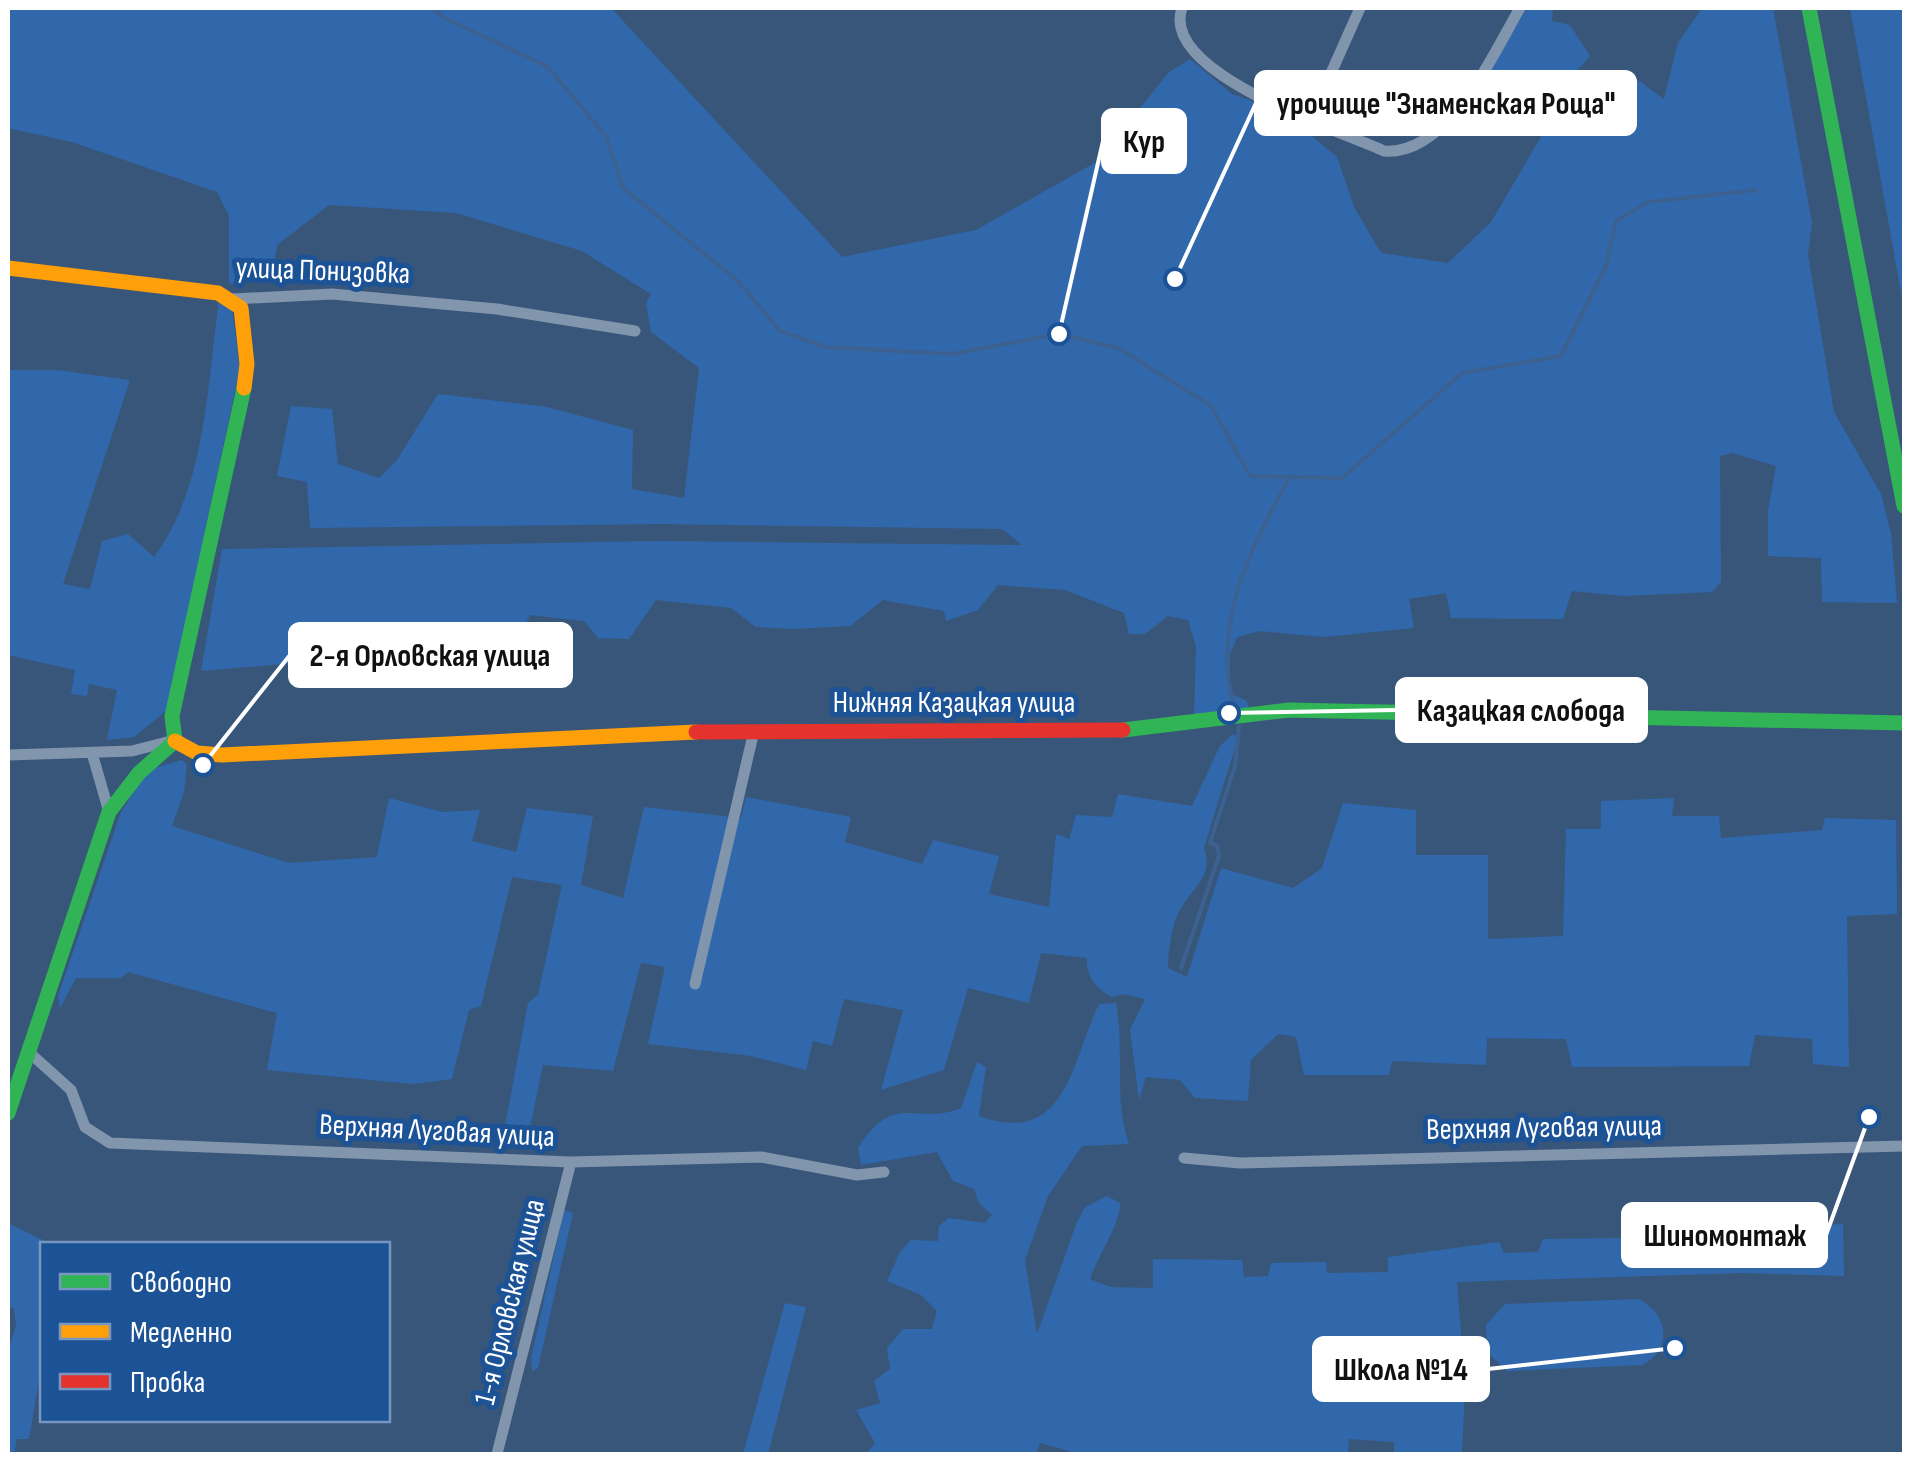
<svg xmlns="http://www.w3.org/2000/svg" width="1912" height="1462" viewBox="0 0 1912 1462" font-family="'Sofia Sans Condensed',sans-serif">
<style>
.green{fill:#3168ab}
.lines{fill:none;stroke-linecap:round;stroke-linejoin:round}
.stream{stroke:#3c6191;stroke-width:4}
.street{stroke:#8195ad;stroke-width:11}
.fast{stroke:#30b455;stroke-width:15}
.slow{stroke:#ff9f0a;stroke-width:15}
.jam{stroke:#e5322d;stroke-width:15}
.labels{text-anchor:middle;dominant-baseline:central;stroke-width:10;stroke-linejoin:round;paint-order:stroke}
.street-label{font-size:30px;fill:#fff;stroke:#1c5296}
.leader{fill:none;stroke:#fff;stroke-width:4}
.callout-dot{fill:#fff;stroke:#1c5296;stroke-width:4}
.callout{fill:#fff;stroke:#fff;stroke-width:4}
.callout-label{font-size:32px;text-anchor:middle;font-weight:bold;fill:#111}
</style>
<rect width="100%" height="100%" fill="#38567a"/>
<!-- green -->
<path class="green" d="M8,8h603l231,249 134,-27 122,-69 70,-88 22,-14 42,35 51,18 54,45 17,50 27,46 67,10 43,-41 57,-97 39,-25 18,-20 30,-2 29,21 14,-56 24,-35h71l39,215 -4,32 26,157 47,82 10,39 6,70 -75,-1 -1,-44 -53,-2v-45l8,-45 -44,-13 -12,3 1,126 -9,10 -88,4 -52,-5 -9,28 -112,-1 -5,-25 -37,6 5,29 -91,9 -63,-6 -23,6 -7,17v39l17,8 2,9 -55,7 2,-70 -8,-27 -20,-4 -23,18h-16l-5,-21 -59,-23 -67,-5 -20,25 -32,11 -2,-10 -61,-11 -33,26 -55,3 -39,-2 -25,-19 -75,-8 -27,39 -31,-1 -14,-17 -54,-6c-29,58 -59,40 -114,35l-17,-26 -101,6 -5,33 -92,8 21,-122 438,-8 362,4 -20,-16 -340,-5 -352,4 -3,-46 -30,-6 14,-70 41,3 6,55 41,14 18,-18 41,-66 109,13 86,23 -1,59 52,9 15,-130 -48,-36 -5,-29 5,-9 -69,-43 -126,-38 -127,-8 -52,40 -5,32 -43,7v-68l-12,-24 -145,-50 -64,-14z
M1526,8h27l-1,13 18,4 20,31 -17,19c-29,3 -50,13 -79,13l-8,-10z
M1850,8h54v301z
M219,301l13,9 8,57 -73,343 -33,27 -27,3 10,-50 -28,-6 -2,12 -16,-2 4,-24 -67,-15v-285h49l73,10 -67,204 27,5 12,-48 26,-7 26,23c52,-69 53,-172 65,-256z
M1233,734l5,4 -34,110c9,27 -8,37 -21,57 -12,17 -14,43 -15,63l19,9 34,-109 72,20 29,-20 21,-65 73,7v45h72v84l75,-3 3,-107h35v-28l73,-3 -2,18h47l2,22 101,-8 3,-12 71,2 1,94 -50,2 2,151 -36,-3 -1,-25 -57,-4 -6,31 -177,1 -6,-28 -79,-1 -1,27 -94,-4 -3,14h-85l-8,-38 -18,-3 -27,26 -3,41 -53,-3 -15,-18 -34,-3 -7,23 -9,-70 15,-31 -22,-5 -12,3c-15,-9 -25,-20 -24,-39l-46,-5 -12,50 -61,-15 -24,82 -63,20 22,-80 -59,-11 -12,47 -19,-5 -7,29 -55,-14 -103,-12 17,-77 -24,-4 -28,108 -70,-6 -15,72 -25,-1 25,-133 10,-8 24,-110 -50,-8 -31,129 -12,4 -17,69 -39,5 -146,-14 10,-57 -149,-41 -7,6h-45l-16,30 -2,-12 63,-184 27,-42 34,-10 5,5 -3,27 -12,34 117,37 88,-6 12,-59 53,14 38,-2 -8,31 44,11 11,-44 66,8 -12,69 42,13 21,-91 97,11 5,-21 105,20 -6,25 77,22 11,-24 66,16 -10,38 60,13 7,-73 13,5 7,-24 36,2 6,-23 74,12 28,-60z
M1116,1003c9,51 -3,94 13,141l-47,2 -34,50 -23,64 12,74 40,-112 8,-15 22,-11 13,7c1,20 -23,54 -30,76l20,8 43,1v-29l89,1 2,17 24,-1 3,-13 55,-1 1,11 61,-1v-15l111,-15 5,11 34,-1 5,-13 176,-2 13,-8 111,-5 1,52 -101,-3 -286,9 8,103 -3,69h-68v-12l-45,-3 -1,15h-268l-40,-11 -4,11h-170l9,-11 -19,-33 24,-7 -6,-22 16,-12 -3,-21 16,-19h29l5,-18 -16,-16 -34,-14 13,-29 11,-12 27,1 1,-15 10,-8 36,5 7,-8 -13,-12 -5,-14 -21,-8 -16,-29 -76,13 -3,-17c38,-59 57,-21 103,-40l16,-46 9,5 -7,49c88,32 92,-54 120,-112z
M564,1210l9,3 -35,155 -6,3 -1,-12z
M8,1223l43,21h-9v118l-13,77h-12l-3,15h-6v-104l8,-24 -2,-17 -6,-3z
M1639,1299c30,16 34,50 3,66l-135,6 -20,-19 -1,-27 19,-21z
M785,1303l21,4 -38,147h-25z"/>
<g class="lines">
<!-- stream -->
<path class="stream" d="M432,8l12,10 103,48 59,70 17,52 115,93 42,50 45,16 126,7 108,-20 59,14 93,58 39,70 92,2 120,-105 99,-17 45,-90 10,-45 32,-19 108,-12
M1234,706c-23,-80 17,-161 56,-229
M1181,968l38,-112 -2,-11 -7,-2 25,-77 4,-39"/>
<!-- street -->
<path class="street" d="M1182,8c-23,65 156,122 202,143 64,5 109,-97 136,-143
M1311,118l49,-110
M232,299l100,-5 165,15 138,22
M92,753l17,59
M8,755l124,-4 39,-10
M695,984l59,-253
M31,1054l40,36 14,37 25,16 461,19 190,-5 96,18 27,-3
M1184,1158l56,5 664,-17
M497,1454l74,-292"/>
<!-- fast -->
<path class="fast" d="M1809,8l95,498
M1123,730l166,-20 615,13
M175,741l-3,-25 72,-328
M8,1113l101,-301 30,-39 36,-32"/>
<!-- slow -->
<path class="slow" d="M8,268l210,25 23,15 6,56 -3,24
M175,741l22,12 25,2 474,-23"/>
<!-- jam -->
<path class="jam" d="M696,732l427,-2"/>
</g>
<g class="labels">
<!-- street labels -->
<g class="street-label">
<text transform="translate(323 271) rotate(2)">улица Понизовка</text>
<text x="954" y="703">Нижняя Казацкая улица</text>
<text transform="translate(1544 1128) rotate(-1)">Верхняя Луговая улица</text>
<text transform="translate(437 1131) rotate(3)">Верхняя Луговая улица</text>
<text transform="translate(510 1302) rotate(-76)">1-я Орловская улица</text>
</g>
</g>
<!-- callouts -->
<path class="leader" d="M1175 279L1256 103M1059 334L1103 141M203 765L290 655M1229 713L1397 710M1869 1117L1826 1235M1675 1348L1488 1369"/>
<g class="callout-dot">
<circle cx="1175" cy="279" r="10"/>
<circle cx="1059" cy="334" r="10"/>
<circle cx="203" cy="765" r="10"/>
<circle cx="1229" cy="713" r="10"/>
<circle cx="1869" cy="1117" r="10"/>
<circle cx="1675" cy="1348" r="10"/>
</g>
<g class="callout">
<rect x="1256" y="72" width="379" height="62" rx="10"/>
<rect x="1103" y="110" width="82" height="62" rx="10"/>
<rect x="290" y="624" width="281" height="62" rx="10"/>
<rect x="1397" y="679" width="249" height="62" rx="10"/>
<rect x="1623" y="1204" width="203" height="62" rx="10"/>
<rect x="1314" y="1338" width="174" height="62" rx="10"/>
</g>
<g class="callout-label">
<text x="1446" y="114">урочище "Знаменская Роща"</text>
<text x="1144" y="152">Кур</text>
<text x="430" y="666">2-я Орловская улица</text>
<text x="1521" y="721">Казацкая слобода</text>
<text x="1725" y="1246">Шиномонтаж</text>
<text x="1401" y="1380">Школа №14</text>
</g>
<!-- border -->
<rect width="1912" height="1462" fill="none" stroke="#ffffff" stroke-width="20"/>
<!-- legend -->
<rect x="40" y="1242" width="350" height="180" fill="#1c5296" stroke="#7797c0" stroke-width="2.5"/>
<rect x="60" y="1274" width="50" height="15" fill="#30b455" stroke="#7797c0" stroke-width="2.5"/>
<text x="130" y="1292" font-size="30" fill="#ffffff">Свободно</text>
<rect x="60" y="1324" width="50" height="15" fill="#ff9f0a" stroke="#7797c0" stroke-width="2.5"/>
<text x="130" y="1342" font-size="30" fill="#ffffff">Медленно</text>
<rect x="60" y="1374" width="50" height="15" fill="#e5322d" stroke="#7797c0" stroke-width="2.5"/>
<text x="130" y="1392" font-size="30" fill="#ffffff">Пробка</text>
</svg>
